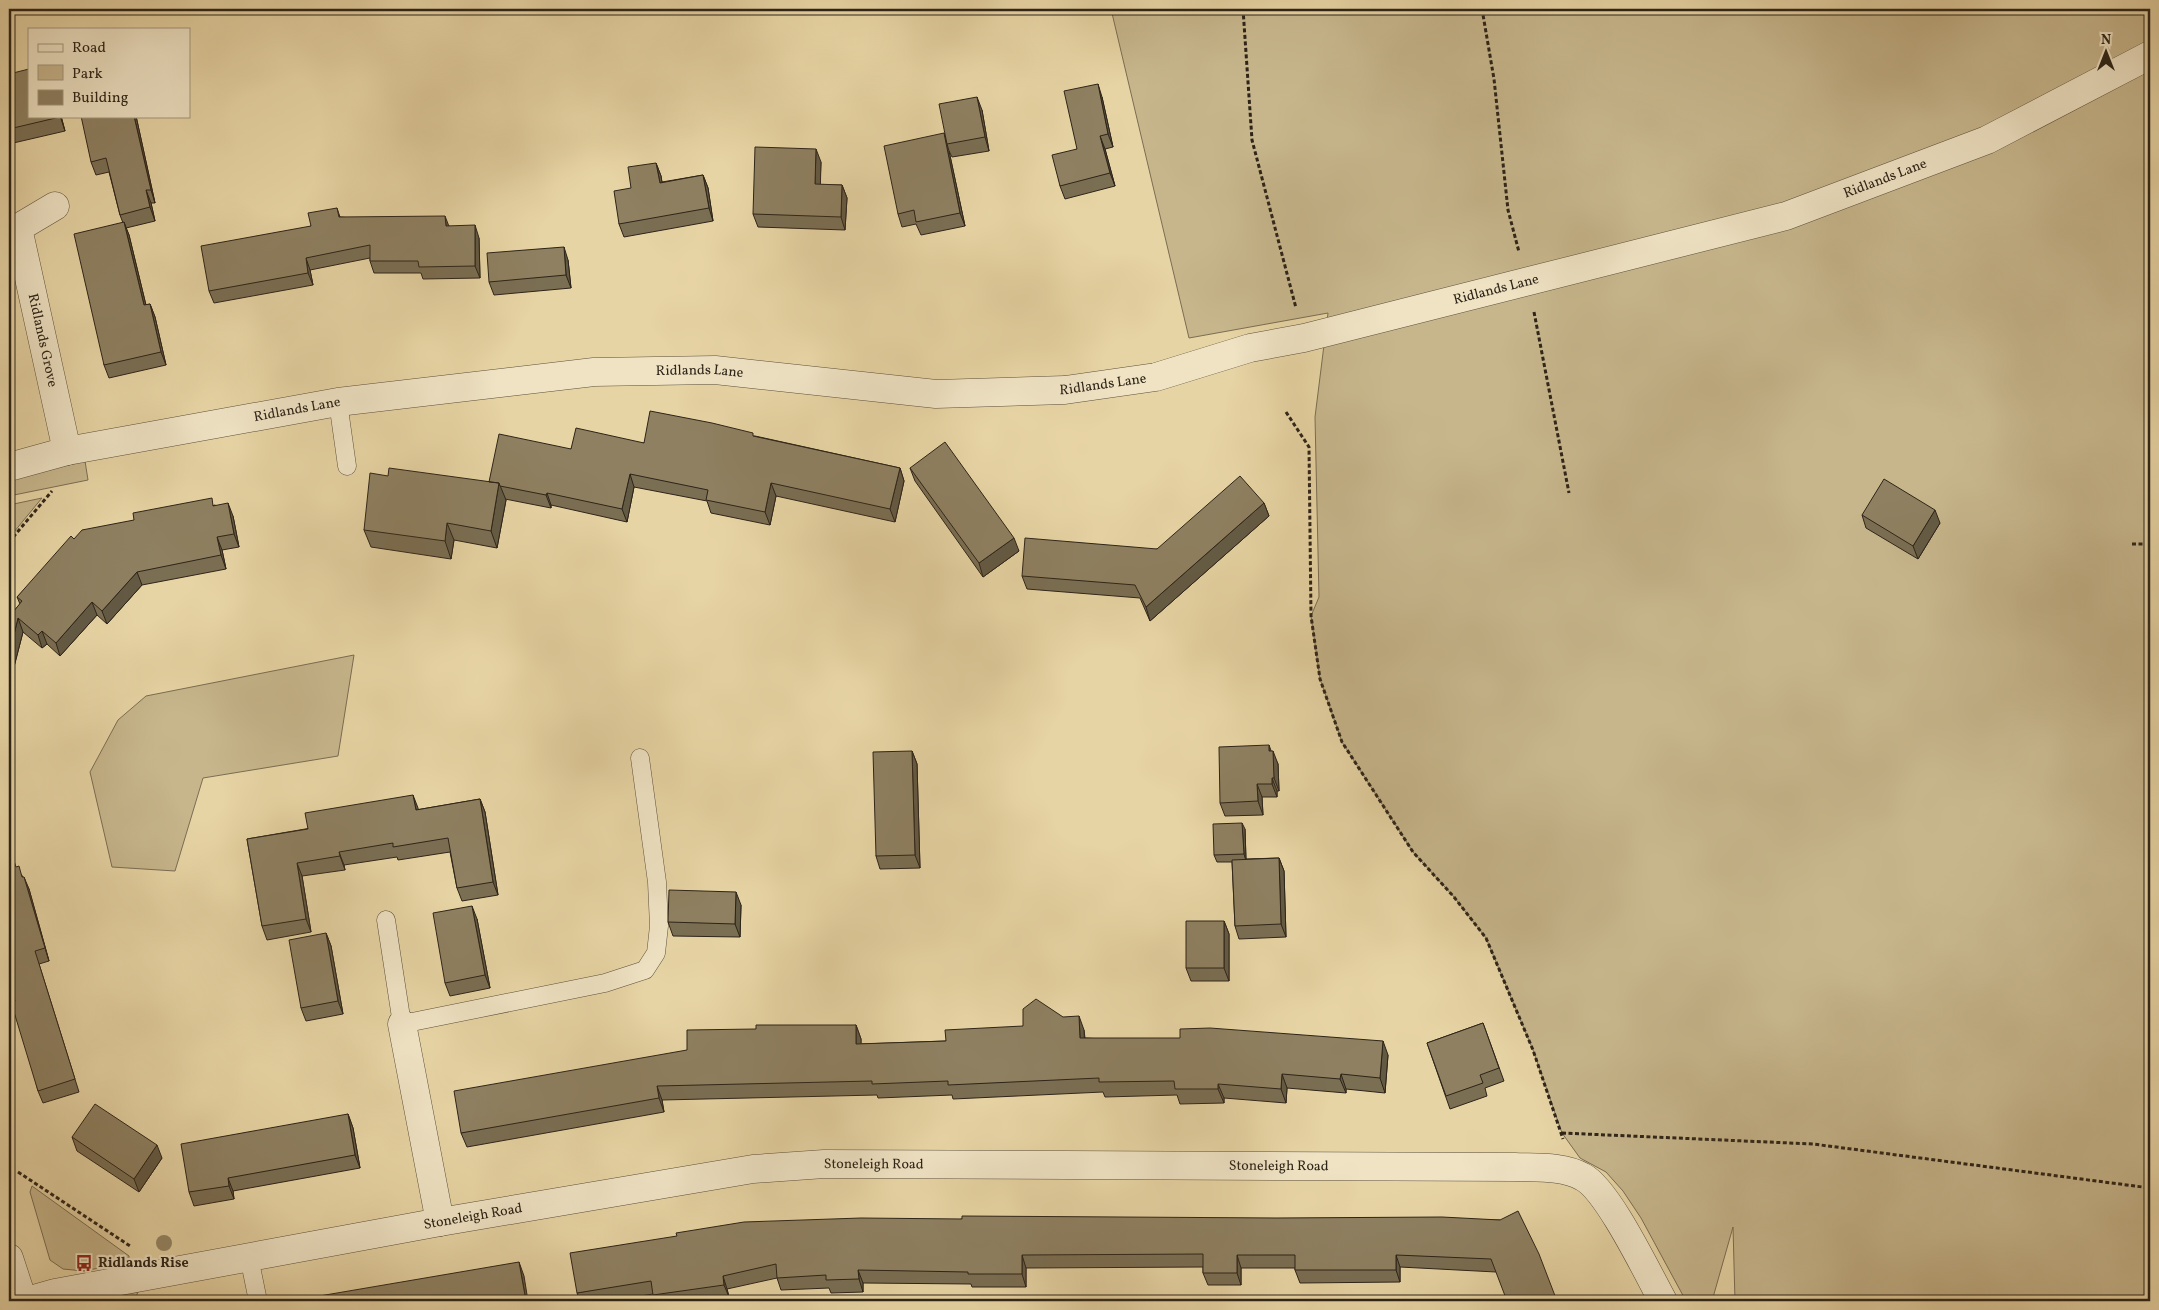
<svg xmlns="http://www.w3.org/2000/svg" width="2159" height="1310" viewBox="0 0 2159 1310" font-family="Vollkorn,serif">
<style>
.green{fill:#c7b68c;stroke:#7a6d52}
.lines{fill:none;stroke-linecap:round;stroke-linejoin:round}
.service-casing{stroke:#5c503b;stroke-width:19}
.minor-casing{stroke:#5c503b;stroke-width:29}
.path{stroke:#2d2418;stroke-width:3;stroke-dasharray:4 2.5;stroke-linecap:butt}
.service{stroke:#efe3c4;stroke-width:18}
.minor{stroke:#efe3c4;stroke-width:28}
.tree{fill:#968767}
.wall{fill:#7a6e53;stroke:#2d2418}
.shaded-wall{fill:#635a44;stroke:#2d2418}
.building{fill:#8e8061;stroke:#2d2418}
.labels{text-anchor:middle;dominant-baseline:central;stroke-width:4.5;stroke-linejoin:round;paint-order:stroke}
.street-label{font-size:14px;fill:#2d2418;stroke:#efe3c4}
.poi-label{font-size:14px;font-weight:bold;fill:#2d2418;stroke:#efe3c4;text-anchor:start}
</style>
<rect width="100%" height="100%" fill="#e7d4a4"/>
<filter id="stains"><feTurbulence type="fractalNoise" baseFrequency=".004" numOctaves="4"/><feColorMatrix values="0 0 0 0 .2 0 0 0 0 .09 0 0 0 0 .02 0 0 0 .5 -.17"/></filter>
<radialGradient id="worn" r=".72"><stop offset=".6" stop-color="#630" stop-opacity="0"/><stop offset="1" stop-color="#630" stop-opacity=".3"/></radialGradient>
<!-- green -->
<path class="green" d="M1111,9h1039v1292h-415l-2,-74 -21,74h-26l-45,-83 -18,-27 -17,-19 -26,-14 -18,-25 -29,-83 -47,-112 -32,-41 -41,-45 -71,-110 -22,-63 -9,-63 8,-19 -4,-180 13,-104 -139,25z
M85,461l3,19 -79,16v-17z
M42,498l-33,40v-33z
M354,655l-16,101 -135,22 -28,93 -63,-4 -22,-95 28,-52 28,-24z
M32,1186l97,70v6l-45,9 -21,-2 -13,-9 -20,-68z
M138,1292l-4,9h-51z"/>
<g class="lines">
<!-- service casing -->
<g class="service-casing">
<path id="service" d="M338,402l9,64
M386,920l16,104 203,-41 40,-13 11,-17 3,-27 -2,-44 -17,-124
M249,1257l9,44"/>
</g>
<!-- minor casing -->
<g class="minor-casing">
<g id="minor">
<path id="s1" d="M55,206l-37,22 49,223"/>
<path id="s2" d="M9,467l58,-16 271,-49 256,-30 121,-2 221,24 129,-4 91,-13 94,-29 54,-10 482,-122 201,-76 163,-85"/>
<path d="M402,1024l38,198"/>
<path d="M9,1258l14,43"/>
<path id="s3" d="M27,1301l28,-8 385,-71 313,-53 71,-5 691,3c22,1 48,-1 68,10 25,13 65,97 80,124"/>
</g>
</g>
<!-- path -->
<path class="path" d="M1243,9l9,131 44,168
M1482,9l12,70 14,131 11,42
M1534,312l35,181
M1286,412l23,35 2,169 9,63 22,63 71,110 41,45 32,41 47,112 30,89
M9,542l43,-51
M2132,544h18
M1562,1133l251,11 337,44
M18,1172l112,74"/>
<!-- service -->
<use href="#service" class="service"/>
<!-- minor -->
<use href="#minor" class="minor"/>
</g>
<!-- trees -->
<circle class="tree" cx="164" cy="1243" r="8"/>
<!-- wall -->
<path class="wall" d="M9,74l52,42 4,15 -56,13z
M1102,97l11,50 -8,2 10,37 -50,13 -5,-13 17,-37z
M982,110l7,41 -37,6 -3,-6 16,75 -44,9 -5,-11 -14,3 -4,-13 48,-74z
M136,116l19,87h-4l4,18 -29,7 3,7 17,70 4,-1 5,13 11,48 -57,13 -5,-13 19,-142 -3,-8 -11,-43 -13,3 -5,-13z
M821,162l-1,23h22l5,13 -2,32 -87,-3 -5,-13z
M656,163l5,13 1,6 41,-7 5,13 5,33 -89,16 -5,-13 12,-36z
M337,208l3,9 109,9 30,12 1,40 -57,1 -2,-6h-47l-4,-12v-3l-60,12 3,15 -99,18 -5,-12 102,-65z
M568,260l3,28 -77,7 -5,-13z
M9,368l5,20 -5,1z
M755,436l145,32 4,13 -9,41 -119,-26 -6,29 -59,-12 -4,-12 -73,-14 -7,35 -76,-17v3l-46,-9 1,1 -9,48 -43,-8 -3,19 -80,-12 -7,-17 24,-54 101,6 82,-33 73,-6z
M910,468l109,83 -36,26 -68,-96z
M1264,503l5,13 -119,105 -10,-23 -113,-9 -5,-13 135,-27z
M215,505l18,11 6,31 -17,3 4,19 -84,16 -35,39 -10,-9 -37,41 -13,-12 -5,4 -19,-16 -14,54v-69l11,-13 -3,-7 57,-58z
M1862,515l78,8 -22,36 -52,-31z
M912,751l5,13 3,104 -40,1 -4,-13z
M1271,751l7,13 1,27h-2v6h-15l1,18 -38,1 -5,-13z
M480,799l5,13 13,83 -36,6 -5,-13 -7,-36 -52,8 -1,-3 -53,8 1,5 -43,6 9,56 -44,8 -5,-14 -15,-87z
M1245,829l1,30 33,-1 5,13 2,66 -47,2 -4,-13 -3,-64h-15l-3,-7z
M16,867l7,10 6,12 20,72 -10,3 40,128 -36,11 -5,-12 -23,-90z
M741,905l-1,32 -67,-1 -5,-14z
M477,919l13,69 -40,8 -5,-13z
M1224,921l5,13v47h-38l-5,-13z
M326,933l5,13 12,68 -37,7 -5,-13z
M1483,1023l21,58 -19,7 2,8 -37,13 -23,-66z
M856,1025l5,14v5l85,-3 138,-11 1,8 303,17 -3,38 -39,-4v4l-59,-5 -1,15 -62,-5v5l-44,1 -3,-9 -72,2 -2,-5 -150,7 -1,-4 -74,3 -1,-3 -215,5 2,12 -197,35 -6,-14z
M348,1114l5,14 7,40 -127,23 1,8 -40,7 -5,-14z
M72,1137l90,21 -23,34 -62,-41z
M962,1219l538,1 -4,52 -96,-5v15l-100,1 -5,-13v-2h-54v17h-33l-5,-12v-6l-177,1v19h-54l-1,-3 -108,-1v9l-32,1 -2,-5 -48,2 -4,-12 -50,11 2,8 -27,4h-47l-2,-7 -43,7h-30l-3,-8z"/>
<!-- shaded-wall -->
<path class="shaded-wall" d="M1098,84l4,13 11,50 -5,-13z
M977,97l5,13 7,41 -4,-14z
M60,116h1l4,15z
M134,116h2l19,87 -4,-13z
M944,133l5,18 16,75 -5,-13z
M1100,136l5,13 10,37 -5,-13z
M816,149l5,13 -1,36 -5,-14z
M656,163l5,13 3,20 -4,-13z
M703,175l5,13 5,33 -4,-13z
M842,185l5,13 -2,32 -4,-13z
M146,190l5,13 4,18 -5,-14z
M445,216l5,13 -4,-3z
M124,222l5,13 20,83 -5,-13z
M475,225l4,13 1,40 -5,-12z
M564,247l4,13 3,28 -5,-13z
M306,258l4,12 3,15 -5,-12z
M150,304l5,13 11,48 -5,-13z
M9,368l5,20 -5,-15z
M900,468l4,13 -9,41 -5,-13z
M630,474l4,13 -7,35 -5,-13z
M499,483l7,17 -9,48 -6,-17z
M771,483l5,13 -6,29 -5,-13z
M547,493l4,12v3l-5,-13z
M228,503l5,13 6,31 -5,-13z
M1264,503l5,13 -119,105 -4,-14z
M1935,510l5,13 -22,36 -5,-13z
M447,523l7,17 -3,19 -6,-18z
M217,537l5,13 4,19 -5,-14z
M1014,538l5,13 -36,26 -4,-14z
M137,572l5,13 -35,39 -5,-13z
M92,602l5,13 -37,41 -4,-13z
M18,618l5,14 -14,54v-31z
M42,631l5,13 -5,4 -4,-13z
M1269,745l4,11v-5l5,13 1,27 -5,-13 -5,-27z
M912,751l5,13 3,104 -5,-13z
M1272,778l5,13v6l-5,-13z
M1257,784l5,13 1,18 -5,-14z
M413,795l5,13 3,15 -5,-13z
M480,799l5,13 13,83 -5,-13z
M1242,823l3,6 1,32 -2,-7z
M339,852l5,13 1,5 -5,-14z
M1279,858l5,13 2,66 -5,-13z
M297,863l5,13 9,56 -5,-13z
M24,877l5,12 20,72 -4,-13z
M736,892l5,13 -1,32 -5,-13z
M472,906l5,13 13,69 -5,-13z
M1224,921l5,13v47l-5,-13z
M326,933l5,13 12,68 -5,-13z
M1079,1016l5,14 1,23 -5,-15z
M856,1025l5,14v19l-5,-14z
M1383,1041l5,14 -3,38 -5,-15z
M1282,1074l5,14 -1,15 -5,-14z
M1341,1074l5,15v4l-6,-14z
M1218,1084l6,14v5l-6,-14z
M657,1086l5,14 2,12 -5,-14z
M348,1114l5,14 7,40 -5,-13z
M157,1145l5,13 -23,34 -5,-13z
M228,1178l5,13 1,8 -5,-13z
M1022,1255l4,13v19l-4,-13z
M1237,1255l4,13v17l-4,-12z
M1396,1255l4,12v15l-4,-12z
M519,1262l5,14 4,25h-2z
M858,1270l5,13v9l-4,-13z
M723,1276l4,13 2,8 -5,-12z"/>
<!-- building -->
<path class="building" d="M29,69v47h31v1l-51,12v-55z
M1098,84l10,50 -8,2 10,37 -50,13 -8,-31 25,-6 -13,-58z
M977,97l8,40 -38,7 -8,-40z
M81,116h53l17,74h-5l4,17 -30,8 -14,-57 -15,4z
M944,133l16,80 -44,9 -2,-12 -16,4 -14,-68z
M755,147l61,2 -1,35 27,1 -1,32 -88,-3z
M656,163l4,20 43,-8 6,33 -90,16 -5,-33 17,-3 -3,-21z
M337,208l2,9 106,-1 1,10 29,-1v41l-56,1 -1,-6h-48v-16l-64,13 2,15 -99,18 -8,-45 110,-20 -3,-13z
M124,222l20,83 6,-1 11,48 -57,13 -30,-131z
M564,247l2,28 -77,7 -2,-29z
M650,411l62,12 41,10v3l147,32 -10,41 -119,-26 -6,29 -59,-12 2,-10 -78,-16 -8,35 -75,-16 -1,2 -46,-9 -1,-3 -10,-1 10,-48 72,15 5,-21 68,15z
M945,442l69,96 -35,25 -69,-95z
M389,468l110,15 -8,48 -44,-8 -2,18 -81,-11 6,-57 18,3z
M1240,476l24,27 -118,104 -11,-22 -113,-9 3,-38 132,11z
M1884,479l51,31 -22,36 -51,-31z
M212,498l1,8 15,-3 6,31 -17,3 4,18 -84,17 -35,39 -10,-9 -36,41 -14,-12 -4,4 -20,-17 -9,37v-38l13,-16 -5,-4 54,-61 3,3 8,-9 52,-10 -1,-7z
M1269,745v6h4l1,27h-2v6h-15l1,17 -38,2 -1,-56z
M912,751l3,104 -39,1 -3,-104z
M413,795l3,15 64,-11 13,83 -36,6 -9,-50 -55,9v-4l-54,9 1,4 -43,7 9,56 -44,7 -15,-87 61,-10 -3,-16z
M1242,823l2,31 -30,1 -1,-31z
M9,845l7,22 3,-1 3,11h2l21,71 -10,3 40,128 -37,12 -27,-89 4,-1 -6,-20z
M1279,858l2,66 -46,2 -3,-66z
M669,890l67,2 -1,32 -67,-2z
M472,906l13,69 -40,8 -12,-70z
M1186,921h38v47h-38z
M326,933l12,68 -37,7 -12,-68z
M1036,999l27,18 16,-1 1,22h100v-9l30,-1 173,13 -3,37 -39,-4 -1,5 -58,-5 -1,15 -63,-5v5h-43l-1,-8 -75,1v-4l-151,7v-4l-76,3v-3l-215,5 2,12 -198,35 -7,-42 233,-41v-20l69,-1v-4h100v19l90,-3 -1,-11 78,-4v-17z
M1483,1023l16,45 -19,7 3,8 -37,13 -19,-53z
M95,1104l62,41 -23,34 -62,-42z
M348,1114l7,41 -127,23 1,8 -40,6 -8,-48z
M1518,1211l21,43 18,47h-50l-16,-42 -95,-4v15h-101v-15h-58v18h-34v-19l-181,1v19h-54v-2l-110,-2 1,9 -33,1v-5l-49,3 -1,-14 -53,12 1,9 -71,10 -2,-14 -74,12 -7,-40 107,-17 -1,-3 68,-11 117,-4 101,1v-3l314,2 166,-1 58,3z
M519,1262l7,39h-236z"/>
<!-- icons -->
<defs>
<g id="bus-bare" transform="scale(1.35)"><path d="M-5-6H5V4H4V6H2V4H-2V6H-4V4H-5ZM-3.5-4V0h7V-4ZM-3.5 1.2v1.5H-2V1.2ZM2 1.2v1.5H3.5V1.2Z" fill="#8f2418" stroke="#efe3c4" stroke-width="2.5" paint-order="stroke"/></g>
</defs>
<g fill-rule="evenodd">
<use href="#bus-bare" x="84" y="1263"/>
</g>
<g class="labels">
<!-- street labels -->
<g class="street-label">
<text stroke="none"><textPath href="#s2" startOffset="1914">Ridlands Lane</textPath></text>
<text stroke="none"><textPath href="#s2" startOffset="1509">Ridlands Lane</textPath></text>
<text stroke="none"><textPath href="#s1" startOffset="158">Ridlands Grove</textPath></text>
<text stroke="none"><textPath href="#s2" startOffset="699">Ridlands Lane</textPath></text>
<text stroke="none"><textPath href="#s2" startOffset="1104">Ridlands Lane</textPath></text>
<text stroke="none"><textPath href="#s2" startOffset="294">Ridlands Lane</textPath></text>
<text stroke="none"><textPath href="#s3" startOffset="859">Stoneleigh Road</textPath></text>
<text stroke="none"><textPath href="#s3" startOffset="1264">Stoneleigh Road</textPath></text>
<text stroke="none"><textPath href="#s3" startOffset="454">Stoneleigh Road</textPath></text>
</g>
<!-- poi labels -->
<g class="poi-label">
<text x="98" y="1263">Ridlands Rise</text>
</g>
</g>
<!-- margin -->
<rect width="2159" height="1310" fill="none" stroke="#e7d4a4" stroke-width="30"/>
<rect x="10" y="10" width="2139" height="1290" fill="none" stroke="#2d2418" stroke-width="2.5"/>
<rect x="15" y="15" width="2129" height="1280" fill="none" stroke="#2d2418"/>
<!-- legend -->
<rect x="28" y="28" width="162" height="90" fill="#efe3c4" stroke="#a1977f"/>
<rect x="38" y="44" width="25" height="8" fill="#efe3c4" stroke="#a1977f"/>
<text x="72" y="52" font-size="15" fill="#2d2418">Road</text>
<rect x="38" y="65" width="25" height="15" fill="#c7b68c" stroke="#a1977f"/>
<text x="72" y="78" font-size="15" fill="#2d2418">Park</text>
<rect x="38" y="90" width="25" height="15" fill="#8e8061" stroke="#a1977f"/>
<text x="72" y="102" font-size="15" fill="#2d2418">Building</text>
<!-- north arrow -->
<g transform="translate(2106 52)" stroke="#efe3c4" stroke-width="4" paint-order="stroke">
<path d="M0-4L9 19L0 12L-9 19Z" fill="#2d2418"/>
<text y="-8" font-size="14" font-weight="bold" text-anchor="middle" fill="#2d2418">N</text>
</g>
<rect width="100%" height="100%" filter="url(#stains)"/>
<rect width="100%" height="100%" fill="url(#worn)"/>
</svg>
